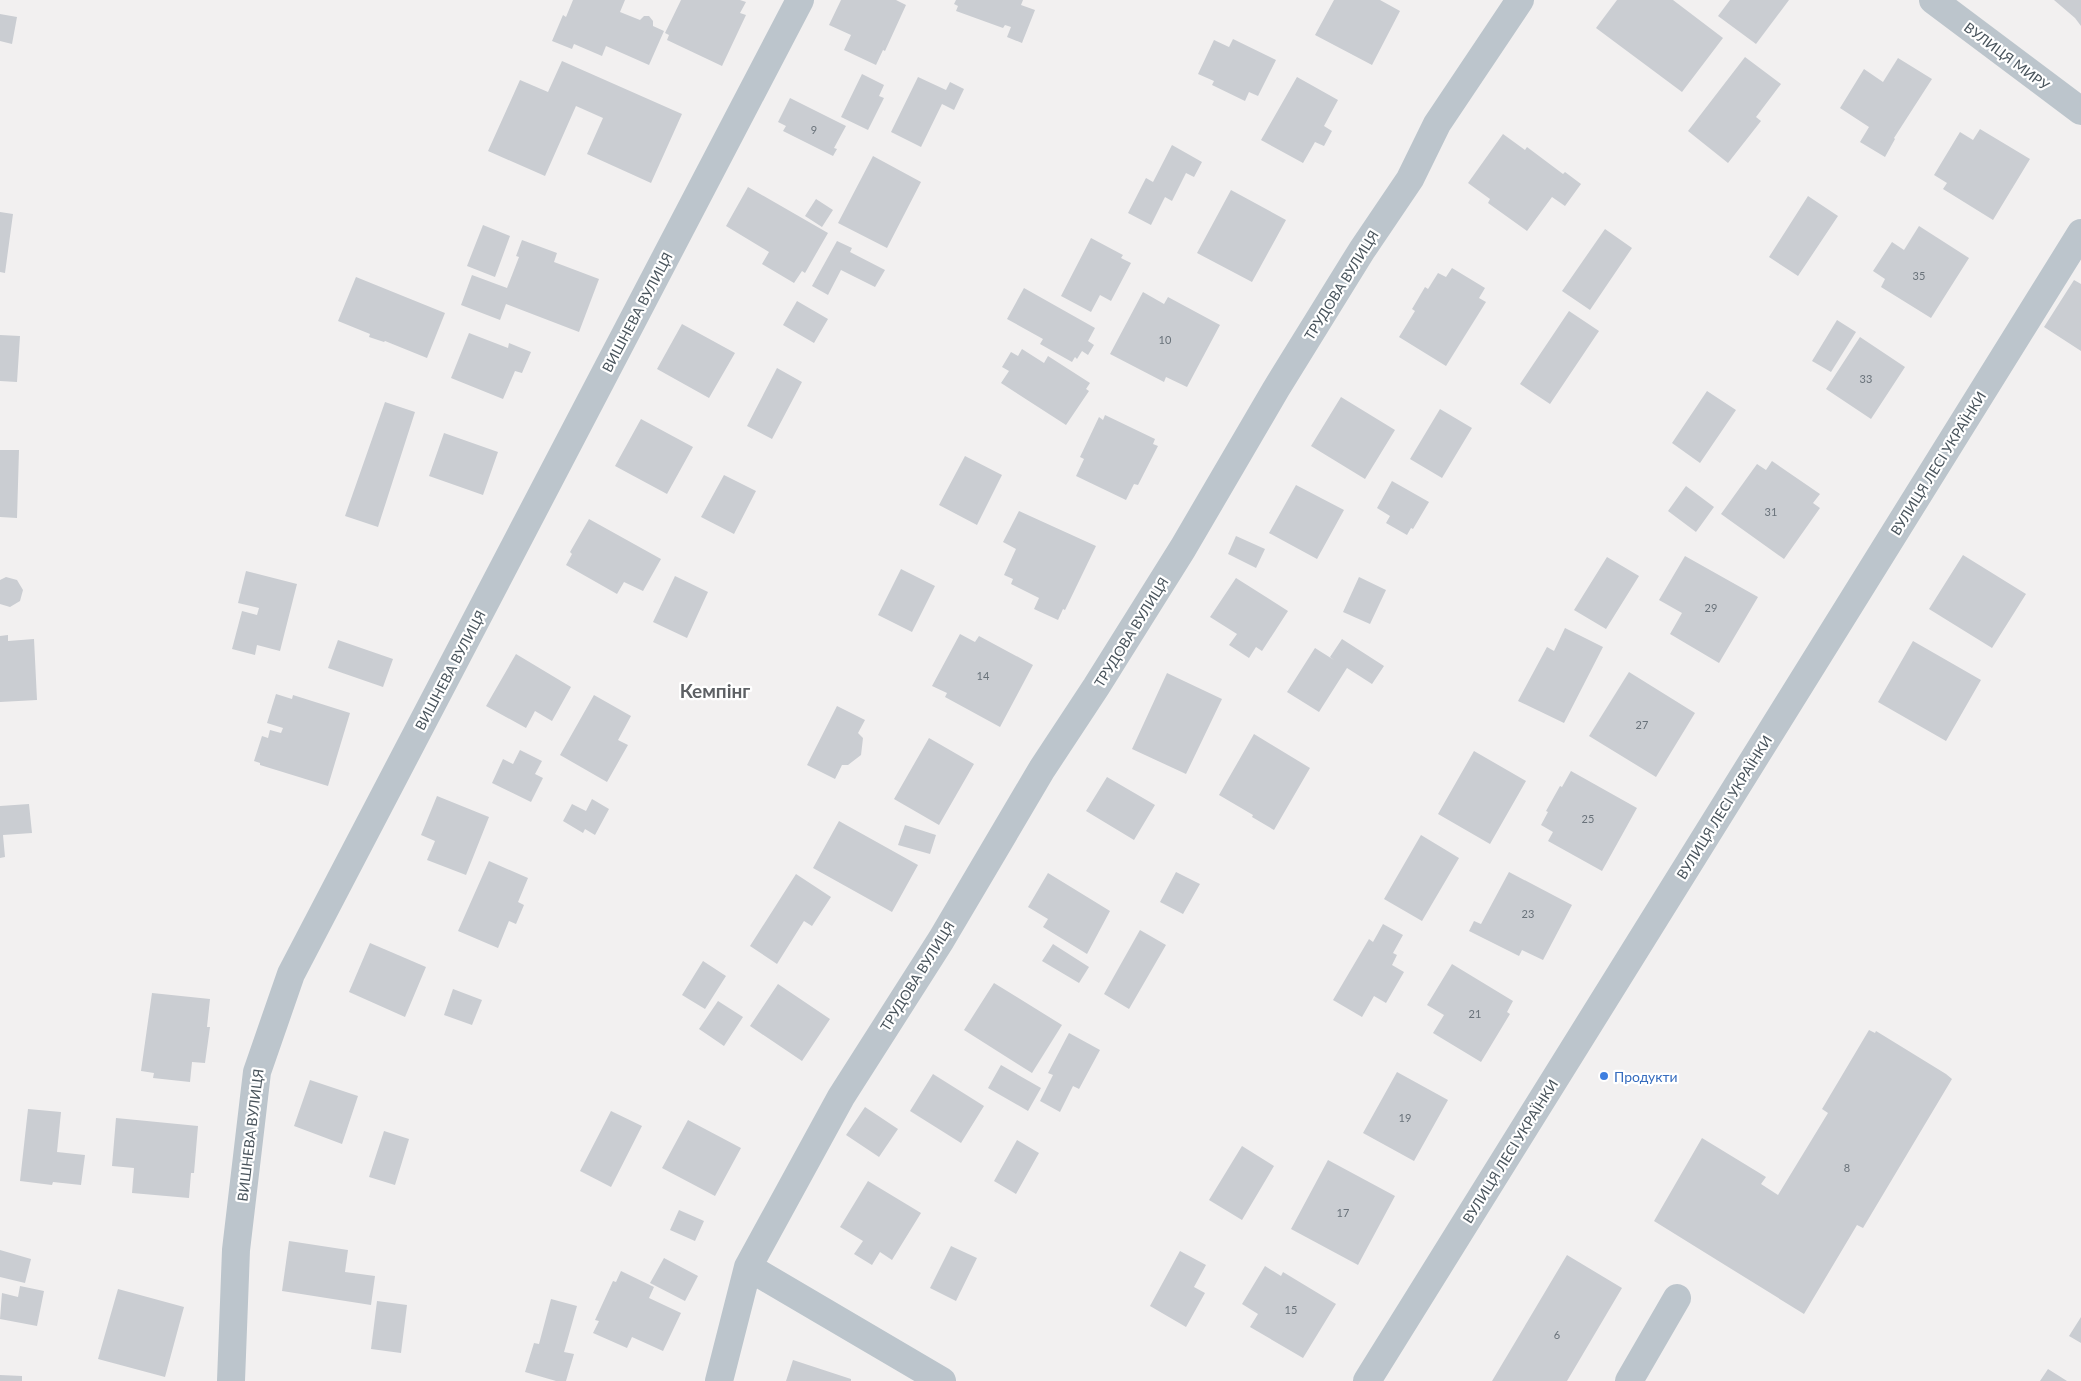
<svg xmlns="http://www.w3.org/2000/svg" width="2081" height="1381" viewBox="0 0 2081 1381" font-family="Lato,sans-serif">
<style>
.building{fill:#cacdd2}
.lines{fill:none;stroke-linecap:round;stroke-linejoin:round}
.minor{stroke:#bcc5cc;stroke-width:28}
.shop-dot{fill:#3f7fe0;stroke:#fff;stroke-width:2}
.labels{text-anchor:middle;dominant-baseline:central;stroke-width:4.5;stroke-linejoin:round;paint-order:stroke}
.number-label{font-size:11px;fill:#69727a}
.street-label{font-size:14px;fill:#49545c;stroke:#fff}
.shop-label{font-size:14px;fill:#366cbe;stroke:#fff;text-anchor:start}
.district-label{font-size:19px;font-weight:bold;fill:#5d6064;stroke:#fff}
</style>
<rect width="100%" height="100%" fill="#f2f0f0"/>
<!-- building -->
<path class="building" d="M573,0h52l-5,12 20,8 4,-4h5l4,5v5l11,5 -15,34 -43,-19 -4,10 -28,-12 -2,5 -20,-8 11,-26 3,2z
M681,0h59l6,2 -6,11 6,2 -24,51 -55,-26 2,-5 -4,-2z
M841,0h55l10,5 -21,46 -2,-1 -7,15 -32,-15 7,-15 -22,-10z
M956,0h67l-2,5 14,5 -13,33 -15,-6 4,-10 -6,-2 -2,3 -47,-17 2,-5 -4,-2z
M1334,0h46l20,11 -28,54 -57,-30z
M1617,0h56l50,38 -41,54 -86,-64z
M1730,0h59l-33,44 -38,-28z
M2054,0h27v26l-6,-8z
M0,14l17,3 -5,27 -12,-3z
M1233,39l43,21 -18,36 -9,-4 -4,9 -33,-16 2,-4 -16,-7 16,-34 15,7z
M1745,57l36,27 -25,33 5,4 -33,42 -40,-32z
M1898,58l34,21 -38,59 1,1 -10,18 -25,-15 9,-15 -29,-19 24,-39 19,13z
M562,61l120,53 -31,69 -64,-29 16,-36 -27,-12 -31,70 -57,-25 32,-71 28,12z
M862,74l22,11 -5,11 5,2 -16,32 -27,-13z
M918,77l28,13 4,-8 14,7 -10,21 -12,-6 -21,43 -30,-15z
M1297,77l41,23 -14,26 8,5 -8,15 -9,-4 -12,21 -42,-23z
M790,98l56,28 -12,22 3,1 -4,7 -50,-25 3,-5 -8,-4z
M1980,129l50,30 -37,61 -50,-31 4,-6 -13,-8 26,-43 13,8z
M1503,134l22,16 2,-3 36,27 2,-2 16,12 -16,22 -13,-9 -25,34 -39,-28 2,-4 -22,-16z
M1172,145l30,17 -8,15 -8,-4 -14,28 -7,-4 -14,28 -23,-12 18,-35 7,4z
M873,156l48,26 -34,66 -49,-25z
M748,187l80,46 -23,40 -3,-2 -8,12 -32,-19 7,-12 -43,-26z
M1231,190l55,30 -34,62 -55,-29z
M1808,196l30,20 -40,60 -29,-19z
M816,199l17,11 -11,17 -17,-11z
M0,212l13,2 -8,59 -5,-1z
M483,225l27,11 -15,41 -28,-11z
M1919,226l50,32 -38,60 -50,-31 4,-8 -12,-8 19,-29 12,8z
M1605,229l27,19 -42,62 -28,-19z
M1091,238l32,17 -2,3 10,5 -20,38 -11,-6 -9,17 -30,-16z
M522,240l35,13 -3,9 45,17 -20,53 -73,-28 -6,16 -39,-15 11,-30 35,13 12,-31 -3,-1z
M837,241l15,7 -2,4 35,18 -10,17 -34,-17 -13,25 -16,-9z
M1452,268l33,20 -6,10 7,4 -40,64 -47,-29 16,-26 -3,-2 13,-22 3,2 10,-16 8,4z
M356,277l89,36 -18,45 -42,-17 -1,1 -15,-5 1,-3 -32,-13z
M2074,280l7,4v67l-37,-24z
M1024,288l71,40 -7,13 6,4 -6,10 -6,-4 -5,8 -2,-2 -3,5 -32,-18 3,-5 -36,-20z
M1143,292l21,12 4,-7 52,28 -33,62 -21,-10 -2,5 -54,-28z
M797,301l31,18 -14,24 -31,-18z
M1569,311l30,20 -49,73 -30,-20z
M1837,320l19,12 -25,40 -19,-11z
M682,324l53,29 -26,45 -52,-29z
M469,333l39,15 1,-5 22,9 -9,21 -7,-2 -12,28 -52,-21z
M0,335l20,1 -3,46 -17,-1z
M1860,337l45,30 -34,52 -45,-30z
M1022,349l22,14 4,-7 42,27 -4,6 3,2 -23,34 -65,-42 8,-12 -7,-4 9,-15 7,4z
M777,368l25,14 -30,57 -25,-13z
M1707,391l29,19 -36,53 -28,-20z
M1341,397l54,33 -30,49 -54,-33z
M385,402l30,10 -37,115 -33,-11z
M1440,409l32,19 -30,50 -32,-19z
M1105,415l50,24 -2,5 5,2 -20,39 -4,-1 -8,16 -50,-24 8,-17 -4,-2 19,-40 4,3z
M641,419l52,28 -26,47 -52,-28z
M444,433l54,19 -15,43 -54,-19z
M0,450h19l-2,68 -17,-1z
M965,456l37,19 -25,50 -38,-20z
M1772,461l48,33 -7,9 7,5 -36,51 -63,-45 36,-50 9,6z
M724,475l32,16 -22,43 -33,-17z
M1392,481l37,21 -16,27 -2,-1 -4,7 -21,-12 4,-7 -13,-8z
M1296,485l48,25 -27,49 -48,-26z
M1686,486l28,21 -18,25 -28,-21z
M1019,511l77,35 -31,64 -2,-1 -5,11 -24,-11 5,-11 -28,-14 2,-5 -9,-4 12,-26 -13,-7z
M589,519l72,40 -18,32 -19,-9 -7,12 -51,-29 6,-11 -2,-2z
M1236,536l29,13 -9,19 -28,-14z
M1963,555l63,39 -34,54 -63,-39z
M1685,556l73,41 -39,66 -49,-29 12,-21 -23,-13z
M1607,557l32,19 -33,53 -32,-19z
M901,569l34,17 -23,46 -34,-17z
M246,571l51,13 -17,67 -23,-6 -2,10 -23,-6 10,-38 15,4 2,-7 -21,-5z
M675,576l33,16 -21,46 -34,-16z
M6,577l11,3 6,10 -3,11 -10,6 -10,-3v-24z
M1359,577l27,13 -16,34 -27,-12z
M1236,578l52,33 -26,40 -6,-4 -7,11 -20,-13 8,-11 -27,-17z
M1565,628l38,19 -39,76 -46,-22 29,-54 7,4z
M960,634l15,8 4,-6 54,29 -33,62 -55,-30 2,-4 -15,-7z
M8,635v6l26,-2 3,61 -37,2v-66z
M1342,639l42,27 -12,18 -25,-16 -28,44 -32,-20 28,-44 19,12 -4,-3z
M338,640l55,19 -10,28 -55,-19z
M1913,641l68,39 -35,61 -68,-39z
M516,654l55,33 -19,34 -17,-10 -9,17 -40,-22z
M1629,672l66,41 -39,64 -67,-41z
M1167,673l55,26 -36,75 -54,-25z
M276,694l16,5 1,-4 57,18 -22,73 -68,-21v-2l-6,-2 8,-25 6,2 2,-8 11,3 2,-5 -16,-5z
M594,695l37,21 -13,24 10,5 -21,37 -47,-27z
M837,706l28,14 -7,13 5,5 -2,17 -13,10h-6l-7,14 -28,-14z
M1254,734l56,34 -36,62 -22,-13 1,-2 -34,-20z
M929,738l45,26 -35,61 -45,-26z
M520,750l22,11 -7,13 8,4 -12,24 -39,-19 11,-24 10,5z
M1474,751l52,30 -36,63 -52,-30z
M1571,771l66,37 -35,63 -54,-30 5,-9 -12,-7 7,-13 -2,-1 14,-25 2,1z
M1107,777l48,28 -21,35 -48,-29z
M437,796l52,21 -23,58 -39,-15 8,-19 -14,-6z
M592,799l17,10 -14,26 -10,-6 -2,4 -20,-12 9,-17 14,7z
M29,804l3,29 -29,2 2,22 -5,1v-52z
M839,821l79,44 -26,47 -79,-44z
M905,825l31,10 -6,19 -32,-9z
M1421,835l38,23 -37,63 -38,-22z
M489,861l39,17 -10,24 6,3 -8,19 -7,-3 -11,27 -40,-17z
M1176,872l24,12 -17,30 -23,-12z
M1509,872l63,33 -29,55 -21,-10 -3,6 -50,-25 5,-10 7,3z
M1048,873l62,38 -23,43 -44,-27 5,-8 -20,-12z
M796,874l35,23 -19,29 -8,-5 -27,43 -27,-18z
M1383,924l20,11 -10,18 4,2 -5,10 12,7 -18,31 -12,-7 -12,21 -29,-17 36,-61 4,3z
M1140,930l26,15 -37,64 -25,-15z
M370,943l56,24 -21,50 -56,-25z
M1053,944l36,23 -10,16 -37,-22z
M703,961l23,15 -21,33 -23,-14z
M1452,964l61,37 -6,11 3,2 -29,48 -48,-29 11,-18 -17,-10z
M994,983l68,42 -30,48 -68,-43z
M778,984l52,35 -28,42 -52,-35z
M453,989l29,11 -10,25 -28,-10z
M152,993l58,6 -3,28h3l-5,36 -13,-1 -2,20 -37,-4 1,-5 -13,-2z
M718,1001l25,16 -19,29 -25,-17z
M1869,1030l6,3 1,-2 70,43 6,5 -89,149 -6,-3 -53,89 -150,-93 48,-83 64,39 -5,7 17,11 50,-82 -6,-4z
M1069,1033l31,17 -21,39 -6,-3 -13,26 -20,-11 13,-26 -5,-2z
M1001,1065l40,23 -13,23 -40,-23z
M1397,1072l51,28 -34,61 -51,-28z
M933,1074l51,32 -23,37 -51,-32z
M310,1080l48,16 -16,48 -48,-18z
M865,1107l33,22 -19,28 -33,-22z
M28,1109l33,3 -4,40 28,3 -4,30 -28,-3 -1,3 -32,-4z
M611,1111l31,15 -31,61 -31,-16z
M116,1118l82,8 -4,47h-3l-2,25 -57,-5 2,-25 -22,-2z
M688,1120l53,28 -26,48 -53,-28z
M384,1131l25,8 -14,46 -26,-8z
M1017,1140l22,13 -23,41 -22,-13z
M1242,1146l32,20 -32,54 -33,-20z
M1328,1160l67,36 -37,69 -67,-36z
M868,1181l53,32 -29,47 -12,-8 -8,13 -18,-11 9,-13 -23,-14z
M679,1210l25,11 -9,20 -25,-11z
M289,1241l59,9 -3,22 30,4 -4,29 -89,-14z
M951,1246l26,12 -21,43 -26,-13z
M0,1250l31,9 -6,24 -25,-6z
M1180,1251l26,14 -12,22 11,6 -19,34 -36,-21z
M1567,1255l55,33 -55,93h-75z
M664,1258l34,18 -13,25 -35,-18z
M1265,1266l16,10 2,-4 53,32 -33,54 -53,-31 8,-13 -16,-10z
M621,1271l33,16 -5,11 32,15 -18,38 -31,-14 -5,11 -34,-15 6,-12 -4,-1 18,-39 3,1z
M20,1286l24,5 -7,35 -37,-7 2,-26 16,4z
M118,1289l66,18 -19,70 -67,-18z
M551,1299l26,7 -13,46 10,2 -8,27h-10l-31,-9 9,-29 5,1z
M377,1301l30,4 -6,48 -30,-4z
M2081,1317v26l-12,-7z
M793,1360l58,19v2h-65z
M2048,1369l19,12h-27z
M0,1375l22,1v5h-22z"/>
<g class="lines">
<!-- minor -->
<path class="minor" d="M1933,0l148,111
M748,1267l194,114
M231,1381l5,-131 21,-178 34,-98 509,-974
M719,1381l29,-114 93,-170 100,-157 101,-171 54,-82 87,-139 93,-159 86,-139 48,-71 27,-55 83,-124
M1367,1381l714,-1148
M1629,1381l48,-83"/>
</g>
<!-- markers -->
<circle class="shop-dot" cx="1604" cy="1076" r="5"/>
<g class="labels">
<!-- number labels -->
<g class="number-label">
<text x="814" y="129">9</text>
<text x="1919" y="275">35</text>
<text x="1165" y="339">10</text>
<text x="1866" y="378">33</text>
<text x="1771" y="511">31</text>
<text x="1711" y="607">29</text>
<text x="983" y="675">14</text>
<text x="1642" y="724">27</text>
<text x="1588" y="818">25</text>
<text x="1528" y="913">23</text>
<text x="1475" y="1013">21</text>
<text x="1405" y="1117">19</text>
<text x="1847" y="1167">8</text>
<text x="1343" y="1212">17</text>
<text x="1291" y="1309">15</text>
<text x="1557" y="1334">6</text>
</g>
<!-- street labels -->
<g class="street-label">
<text transform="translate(2007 56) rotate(37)">ВУЛИЦЯ МИРУ</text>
<text transform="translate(1341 285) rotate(-58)">ТРУДОВА ВУЛИЦЯ</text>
<text transform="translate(637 312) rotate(-62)">ВИШНЕВА ВУЛИЦЯ</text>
<text transform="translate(1938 463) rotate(-58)">ВУЛИЦЯ ЛЕСІ УКРАЇНКИ</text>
<text transform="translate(1131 632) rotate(-58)">ТРУДОВА ВУЛИЦЯ</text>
<text transform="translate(450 670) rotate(-62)">ВИШНЕВА ВУЛИЦЯ</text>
<text transform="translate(1724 807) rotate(-58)">ВУЛИЦЯ ЛЕСІ УКРАЇНКИ</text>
<text transform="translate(917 976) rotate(-58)">ТРУДОВА ВУЛИЦЯ</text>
<text transform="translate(250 1135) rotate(-83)">ВИШНЕВА ВУЛИЦЯ</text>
<text transform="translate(1510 1151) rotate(-58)">ВУЛИЦЯ ЛЕСІ УКРАЇНКИ</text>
</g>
<!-- shop labels -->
<g class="shop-label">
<text x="1614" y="1076">Продукти</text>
</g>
<!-- district labels -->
<g class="district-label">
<text x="715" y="690">Кемпінг</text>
</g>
</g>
</svg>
